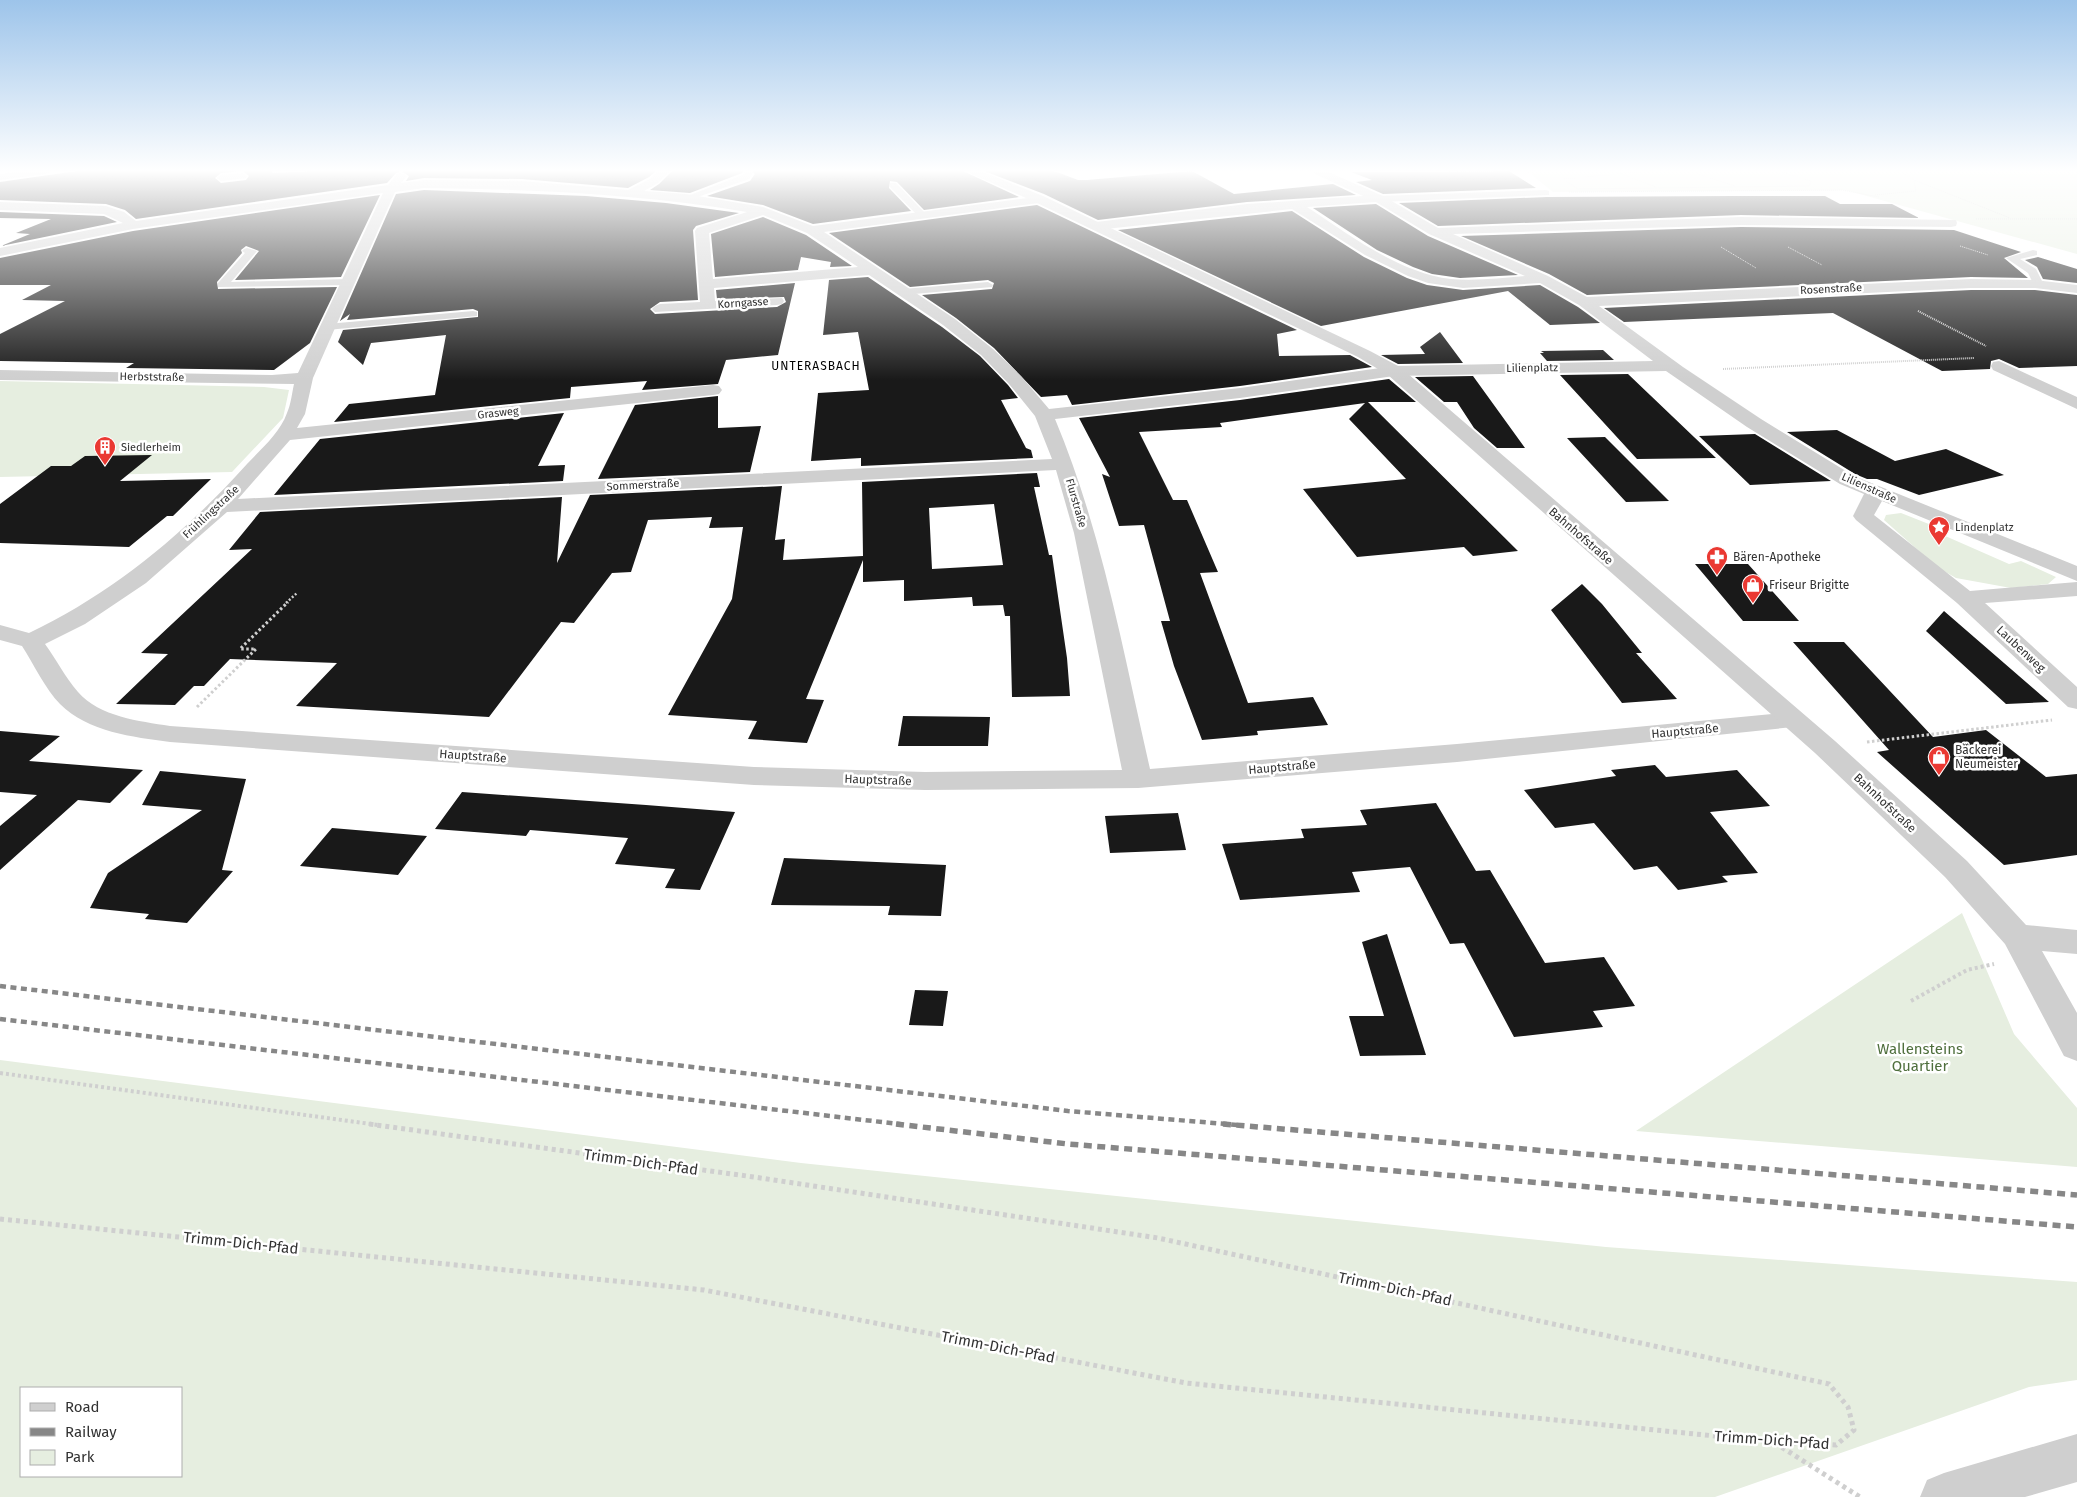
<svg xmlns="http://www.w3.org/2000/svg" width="2077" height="1497" viewBox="0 0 2077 1497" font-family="'Fira Sans',sans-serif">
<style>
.green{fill:#e6eee0;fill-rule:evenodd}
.building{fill:#191919;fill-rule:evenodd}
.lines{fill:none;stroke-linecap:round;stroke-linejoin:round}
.path-far5{stroke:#cfcfcf;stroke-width:1;stroke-dasharray:1 1;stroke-linecap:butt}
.path-far4{stroke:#cfcfcf;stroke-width:2;stroke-dasharray:1 1;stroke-linecap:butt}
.path-far3{stroke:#cfcfcf;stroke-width:2.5;stroke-dasharray:2 2;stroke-linecap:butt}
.path-far2{stroke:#cfcfcf;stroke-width:3;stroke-dasharray:2.5 2.5;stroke-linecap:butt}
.path-far1{stroke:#cfcfcf;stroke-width:4;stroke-dasharray:3 3;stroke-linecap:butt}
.path{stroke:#cfcfcf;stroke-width:5;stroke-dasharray:4 4;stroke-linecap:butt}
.service{fill:#cfcfcf;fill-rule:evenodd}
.minor{fill:#cfcfcf;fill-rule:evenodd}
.tertiary{fill:#cfcfcf;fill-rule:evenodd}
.rail-far1{stroke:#878787;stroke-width:4.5;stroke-dasharray:6 4.5;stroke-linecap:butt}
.rail{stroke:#878787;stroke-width:5.5;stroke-dasharray:8 5.5;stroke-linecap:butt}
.labels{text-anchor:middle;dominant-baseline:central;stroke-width:5;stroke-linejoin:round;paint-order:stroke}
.far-street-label{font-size:11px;fill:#323232;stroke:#fff}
.far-poi-label{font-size:11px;fill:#323232;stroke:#fff;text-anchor:start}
.far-quarter-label{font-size:12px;letter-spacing:1px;fill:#000;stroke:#fff}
.street-label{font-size:12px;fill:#323232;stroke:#fff}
.poi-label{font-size:12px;fill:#323232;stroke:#fff;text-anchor:start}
.near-park-label{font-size:15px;fill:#4f6f3d;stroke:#fff}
.near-street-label{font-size:15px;fill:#323232;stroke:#fff}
</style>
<rect width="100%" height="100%" fill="#fff"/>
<!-- green -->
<path class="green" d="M1527,171h550v83l-232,-64 -292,2z
M0,381l264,6 25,3 -6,28 -51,54 -232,5z
M1901,513l48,19 -6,3 66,29 12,-3 35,16 -8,7 -37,4 -55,-10 -19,-11 -53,-47 2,-5z
M1962,913l52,121 63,74v59l-441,-36z
M0,1060l801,103 805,84 471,35v98l-48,7 -314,110h-1715zM21,1388h160v88h-160z"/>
<!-- building -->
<path class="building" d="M77,171h196l-1,2 38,-2h346l-7,6 -21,11 -106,-9 -98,-1 -18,3 3,-5 -8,-5 -5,2 -9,10 -251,36 -11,-9 -19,-6 -106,-4v-18zM243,171l6,5 -3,4 -25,3 -6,-5 6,-5z
M672,171h72l-2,2 -52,20 -40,-3 9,-6z
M752,171h211l56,26 -95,13 -27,-28 -7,-1 -1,7 22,23 -98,13 -50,-19 -56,-9 43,-15 5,-7z
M984,171h70l24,9h9l105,-9 42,23 99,-10 23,11 -109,7 -149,18 -54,-26z
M1509,171l27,17 -153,6 -27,-12 16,-2 -21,-8z
M424,190l162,6 80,7 73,10 -43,13 -3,4 5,70 -38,2 -10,7 5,5 122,-7 9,-5 -2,-5 -67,2 -1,-9 79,-7 -17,72 -52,5 -8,24 -76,6 5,-9 -76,6 -1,11 -236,24 15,-18 86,-9 11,-60 -75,8 -8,22 -25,-23 5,-12 135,-13v-6l-5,-2 -126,11 3,-6 -10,7 56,-127z
M380,195l-39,82 -106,3 24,-29 -13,-5 -5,4 1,3 -25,29 1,7 119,-2 -27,56 -36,27 -148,-2 8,-5 -134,-2v-27l65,-33 -43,-1 29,-15h-51v-27l133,-27z
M1732,196h93l15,8h52l27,14 -178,-3 -303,11 -39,-23 148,-6z
M1376,204l52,32 90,39 -58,3 -28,-4 -19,-7 -36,-17 -64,-42z
M1037,205l260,125 -20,4 2,22 71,-1 22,12 -132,19 -168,19 -5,-10 -26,2 -47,-49 -38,-30 -34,-23 70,-6 2,-6 -6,-3 -78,7 -81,-54z
M1292,211l72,46 43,21 20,7 36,5 77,-5 38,22 22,16 -50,2 -42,-34 -187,35 -203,-96z
M0,212l104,4 13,6 -116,24 29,-12 -14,-1 35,-14 -51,-1z
M763,217l43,18 46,31 -22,1 1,-5 -30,-5 -3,13 -83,7 -4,-43z
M1741,227l213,3 67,22 -17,6 24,20 -57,-1 -384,18 -38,-21 -88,-38z
M2038,257l39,12v14l-34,-4 -6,-12 -12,-7z
M868,277l74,50 38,29 28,29 10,13 -17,2 25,48 5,2 2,8 -172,8v-8l-50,3 7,-68 51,-3 -11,-58 -35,3 6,-55z
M1971,290h64l42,5v71l-58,2 -20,-9 -8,2 -1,8 -48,2 -109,-58 -209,9 -20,-14z
M1440,332l23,31 -65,1 -17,-9 44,-1 -5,-7z
M1603,350l11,10 -67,1 -7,-8h4l-3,-2z
M1628,374l88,84 -79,1 -77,-84z
M1473,376l52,72h-28l-23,-20 -17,-26h-13l-29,-25z
M1389,379l27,23h-48l150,149 -45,5 -9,-9 -107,10 -54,-68 103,-10 -57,-60 16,-16 -145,20 2,4 -83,5 34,68h14l31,72 -18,1 48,130 65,-6 15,28 -71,6 1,4 -56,5 -28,-74 -13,-45h9l-26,-96 -25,1 -17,-52 8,3 -31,-59 161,-18z
M718,396v32l43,-2 -11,46 -152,7 37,-74z
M564,413l-26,53 27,-1 -2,16 -289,14 46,-56z
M1837,430l58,31 51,-12 58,26 -85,20 -42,-16h-10l-12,-5 -68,-42z
M1755,434l76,47 -81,4 -51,-49z
M1605,437l64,64 -43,1 -59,-64z
M152,455l-32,26 91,-2 -38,37h-6l-38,31 -129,-4v-39l51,-38h20l14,-10z
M1037,473l3,14h-6l15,68h3l15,103 3,38 -58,1 -2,-81h-5l-2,-11 -30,1 -1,-9 -68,4v-21l-41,2v-22l-57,139 18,1 -17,43 -59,-4 9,-18 -89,-6 64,-116 11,-72 -34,1 3,-11 -64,3 -17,52 -19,1 -38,50 -13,-1 -72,95 -193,-11 41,-43 -107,-4 -26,27h-10l-19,19 -59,-1 52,-50 -27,-1 111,-104 -23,1 31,-38 302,-15 -5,66 33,-68 192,-9 -7,54 10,-1 -2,21 80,-4 -1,-74zM994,504l9,61 -71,4 -3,-61z
M1695,564h53l51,57h-56z
M1582,584l20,20 40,49h-6l41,46 -55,4 -71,-93z
M1944,611l105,91 -43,2 -80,-73z
M1793,642h51l89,95 53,-7 60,47 31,-3v81l-73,10 -127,-113 12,-2z
M903,716l87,1 -2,29h-90z
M0,731l60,5 -31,25 114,9 -33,33 -32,-3 -78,70v-44l37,-31 -37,-3z
M1655,765l11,12 71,-7 33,36 -60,6 48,61 -36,3 6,6 -50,8 -21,-24 -23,4 -40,-47 -39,5 -31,-38 92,-14 -5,-6z
M160,771l86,8 -24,91 11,1 -46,52 -42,-4 4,-5 -59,-6 18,-35 94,-63 -60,-5z
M462,792l184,13 89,7 -35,78 -35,-2 10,-19 -60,-5 13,-26 -98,-8 -4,6 -91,-7z
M1436,803l40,68 14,-1 55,93 59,-6 31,49 -42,5 10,16 -89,10 -50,-94 -14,1 -40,-77 -58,5 8,20 -120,8 -18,-56 82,-6 -3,-9 66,-4 -7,-15z
M1178,813l8,37 -76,3 -5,-37z
M332,828l95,8 -29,39 -98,-9z
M784,858l162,7 -5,51 -53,-1 2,-9 -119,-1z
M1387,934l39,121 -66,1 -11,-40h35l-22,-74z
M915,990l33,1 -5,35 -34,-1z"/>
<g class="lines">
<!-- path-far5 -->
<path class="path-far5" d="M1613,171l43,16
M1689,171l46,15
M1900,171l14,9 96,38
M1564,179l85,-8
M1566,181l12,8 231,-3 2,-5 -33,-10
M1569,192l273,-2 37,7
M1875,195l41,-4 -2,-10
M1976,219h101
M1960,246l28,9
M1721,247l35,21
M1788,247l34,18"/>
<!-- path-far4 -->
<path class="path-far4" d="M1918,311l68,35
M1723,369l251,-11"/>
<!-- path-far3 -->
<path class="path-far3" d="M286,603l11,-10"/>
<!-- path-far2 -->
<path class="path-far2" d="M197,707l59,-58h-16l48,-47
M1867,742l185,-22"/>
<!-- path-far1 -->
<path class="path-far1" d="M1911,1001l56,-31 27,-6
M0,1073l378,52"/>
<!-- path -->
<path class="path" d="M0,1219l704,71 482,93 589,59 61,3 18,-15 -6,-23 -19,-23 -671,-146 -404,-61 -385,-53
M1775,1443l85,54"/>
<!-- service -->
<path class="service" d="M746,171l7,2 -4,6 -60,21 -7,-2 61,-23z
M243,173l4,3 -1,2 -25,3 -4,-3 4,-3z
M890,183h6l29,30v4h-6l-29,-30z
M1546,190l3,1v4l-170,7 -4,-3 4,-3z
M247,248l10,3 -26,31 117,-3 5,3 -5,3 -130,2v-4l27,-30 -3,-2 2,-2z
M2033,250l4,1v4l-17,4 16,10 7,14 -5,3 -4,-1 -6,-12 -22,-15z
M988,282l5,3 -1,2 -89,8 -5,-3 5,-3z
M473,311l4,1v4l-150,14 -6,-3 6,-3z"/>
<!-- minor -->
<path class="minor" d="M22,171h29l-6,3 -45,6v-6z
M658,171h12l-12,12 -14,8 42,3 77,13 50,19 230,-30 2,3 -2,3 -4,1 -215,29 131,87 38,30 28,27 28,33 191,-21 154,-22 259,-5 -74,-56 -39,-22 -77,5 -35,-5 -20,-7 -43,-21 -73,-46 -196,21 -6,-4 6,-4 151,-18 116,-8 -50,-23 -1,-2h14l57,25 55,32 303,-11 215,3 1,3 -1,3 -5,1 -210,-2 -288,9 95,42 39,21 384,-18 64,1 42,5v8l-42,-5h-64l-372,18 84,61 78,52 93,57 223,90v15l-195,-80 -8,14 96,76 107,-9v14l-92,7 92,84v22l-9,-2 -111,-104 -101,-83 -3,-4 11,-22 -24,-10 -93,-57 -81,-56 -272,5 -154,22 -185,21c47,112 68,232 95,350l307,-25 337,-32 9,2 4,6 -4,6 -346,36 -319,26 -213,2 -171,-5 -584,-43c-37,-5 -82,-10 -110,-38 -14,-14 -27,-41 -38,-58l-22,-6v-15l29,8c84,-40 156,-100 218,-169 14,-15 33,-31 40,-51 4,-9 5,-20 7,-29l-294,-4v-10l272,5 26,-2 85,-180 -250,36 -133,27v-8l123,-25 -19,-9 -104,-4v-8l106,4 18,6 12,9 252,-36 9,-11 4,-1 6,3 -6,7 23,-3 98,1 106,9 22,-11zM424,188c108,1 216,6 323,24l-50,16 -2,3 5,71 -40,2 -5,2 -3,3 3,3 122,-7 5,-1 2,-3 -2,-3 -67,3 -1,-13 155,-13 74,50 38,30 28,29 26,32 17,43 -814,40 52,-59 423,-45 6,-1 3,-4 -3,-4 -6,-1 -416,43 8,-14 8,-36 82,-186zM1376,202l53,32 96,42c-24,2 -49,5 -74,3 -52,-6 -101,-44 -144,-72zM763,215l44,18 51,34 -145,12 -4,-46zM1056,470l18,63 48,237 -197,2 -171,-5 -584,-41c-31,-5 -70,-9 -92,-34 -13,-15 -22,-33 -33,-48l40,-20 61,-41 81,-71z
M1999,361l78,36v12l-84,-39 -2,-4 2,-4z"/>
<!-- tertiary -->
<path class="tertiary" d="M965,171h15l63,25 327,155 30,16 435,374 132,120 59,64 51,5v24l-35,-3 35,62v48l-13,-5 -59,-112 -60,-67 -130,-124 -427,-378 -30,-18 -323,-155z
M2077,1434v48l-52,15h-105l7,-17 17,-7z"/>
<!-- rail-far1 -->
<path class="rail-far1" d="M0,986l1068,125 170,14
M0,1019l907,106"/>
<!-- rail -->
<path class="rail" d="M896,1124l172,20 1009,83
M1223,1124l854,71"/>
</g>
<!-- sky -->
<linearGradient id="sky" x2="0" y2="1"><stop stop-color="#9dc4ea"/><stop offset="0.45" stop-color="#fff"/><stop offset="1" stop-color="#fff" stop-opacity="0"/></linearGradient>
<rect width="2077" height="380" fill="url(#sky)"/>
<!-- icons -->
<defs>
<g id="building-pin" transform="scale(1.125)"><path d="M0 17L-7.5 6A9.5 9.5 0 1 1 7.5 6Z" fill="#ea3932" stroke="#fff"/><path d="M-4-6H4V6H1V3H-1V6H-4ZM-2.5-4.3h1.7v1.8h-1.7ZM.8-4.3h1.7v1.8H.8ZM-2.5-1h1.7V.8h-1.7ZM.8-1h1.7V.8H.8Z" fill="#fff"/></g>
<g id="sight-pin" transform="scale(1.125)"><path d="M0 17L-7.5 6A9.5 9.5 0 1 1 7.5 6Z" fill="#ea3932" stroke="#fff"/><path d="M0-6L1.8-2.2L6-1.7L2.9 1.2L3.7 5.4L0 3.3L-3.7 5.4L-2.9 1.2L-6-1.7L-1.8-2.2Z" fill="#fff"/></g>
<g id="pharmacy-pin" transform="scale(1.125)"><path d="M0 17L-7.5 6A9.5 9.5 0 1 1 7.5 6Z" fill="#ea3932" stroke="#fff"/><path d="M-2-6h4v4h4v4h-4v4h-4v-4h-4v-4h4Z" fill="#fff"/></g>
<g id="shop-pin" transform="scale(1.125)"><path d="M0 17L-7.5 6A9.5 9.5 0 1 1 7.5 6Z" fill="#ea3932" stroke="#fff"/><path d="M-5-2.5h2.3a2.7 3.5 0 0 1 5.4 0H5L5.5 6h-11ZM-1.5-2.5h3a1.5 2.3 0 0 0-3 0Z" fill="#fff"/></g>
</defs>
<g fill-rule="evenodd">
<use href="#building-pin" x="105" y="447"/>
<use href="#sight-pin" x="1939" y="527"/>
<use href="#pharmacy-pin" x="1717" y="557"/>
<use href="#shop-pin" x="1753" y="585"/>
<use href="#shop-pin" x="1939" y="757"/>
</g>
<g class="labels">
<!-- far-street labels -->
<g class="far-street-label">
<text transform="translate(1831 289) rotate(-3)">Rosenstraße</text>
<text transform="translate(743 303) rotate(-4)">Korngasse</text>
<text transform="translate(1532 368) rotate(-1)">Lilienplatz</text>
<text transform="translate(152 377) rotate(1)">Herbststraße</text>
<text transform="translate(498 413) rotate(-6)">Grasweg</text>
<text transform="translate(643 485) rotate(-3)">Sommerstraße</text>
<text transform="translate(1869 488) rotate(24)">Lilienstraße</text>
<text transform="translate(1076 503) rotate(74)">Flurstraße</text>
<text transform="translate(211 512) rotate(-43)">Frühlingstraße</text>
</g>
<!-- far-poi labels -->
<g class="far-poi-label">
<text x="121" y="447">Siedlerheim</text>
<text x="1955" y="527">Lindenplatz</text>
</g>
<!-- far-quarter labels -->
<g class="far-quarter-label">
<text x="816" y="366">UNTERASBACH</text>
</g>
<!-- street labels -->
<g class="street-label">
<text transform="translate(1581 536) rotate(41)">Bahnhofstraße</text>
<text transform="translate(2021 649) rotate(43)">Laubenweg</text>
<text transform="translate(1685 731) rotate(-5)">Hauptstraße</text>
<text transform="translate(473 756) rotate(4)">Hauptstraße</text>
<text transform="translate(1282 767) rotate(-5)">Hauptstraße</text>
<text transform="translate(878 780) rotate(2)">Hauptstraße</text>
<text transform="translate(1885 803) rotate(43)">Bahnhofstraße</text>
</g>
<!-- poi labels -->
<g class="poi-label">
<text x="1733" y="557">Bären-Apotheke</text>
<text x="1769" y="585">Friseur Brigitte</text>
<text x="1955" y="750">Bäckerei<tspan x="1955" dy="14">Neumeister</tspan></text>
</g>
<!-- near-park labels -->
<g class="near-park-label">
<text x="1920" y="1049">Wallensteins<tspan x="1920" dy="17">Quartier</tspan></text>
</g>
<!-- near-street labels -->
<g class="near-street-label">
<text transform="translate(641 1162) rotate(8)">Trimm-Dich-Pfad</text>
<text transform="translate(241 1243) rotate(6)">Trimm-Dich-Pfad</text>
<text transform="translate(1395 1289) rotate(12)">Trimm-Dich-Pfad</text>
<text transform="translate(998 1347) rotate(11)">Trimm-Dich-Pfad</text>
<text transform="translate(1772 1440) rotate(4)">Trimm-Dich-Pfad</text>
</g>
</g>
<!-- legend -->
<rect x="20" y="1387" width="162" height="90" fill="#ffffff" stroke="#adadad"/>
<rect x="30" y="1403" width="25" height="8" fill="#cfcfcf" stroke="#adadad"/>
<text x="65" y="1412" font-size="15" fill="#323232">Road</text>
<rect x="30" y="1428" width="25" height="8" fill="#878787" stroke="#adadad"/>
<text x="65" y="1437" font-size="15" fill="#323232">Railway</text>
<rect x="30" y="1450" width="25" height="15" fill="#e6eee0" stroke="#adadad"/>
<text x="65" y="1462" font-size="15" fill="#323232">Park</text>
</svg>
